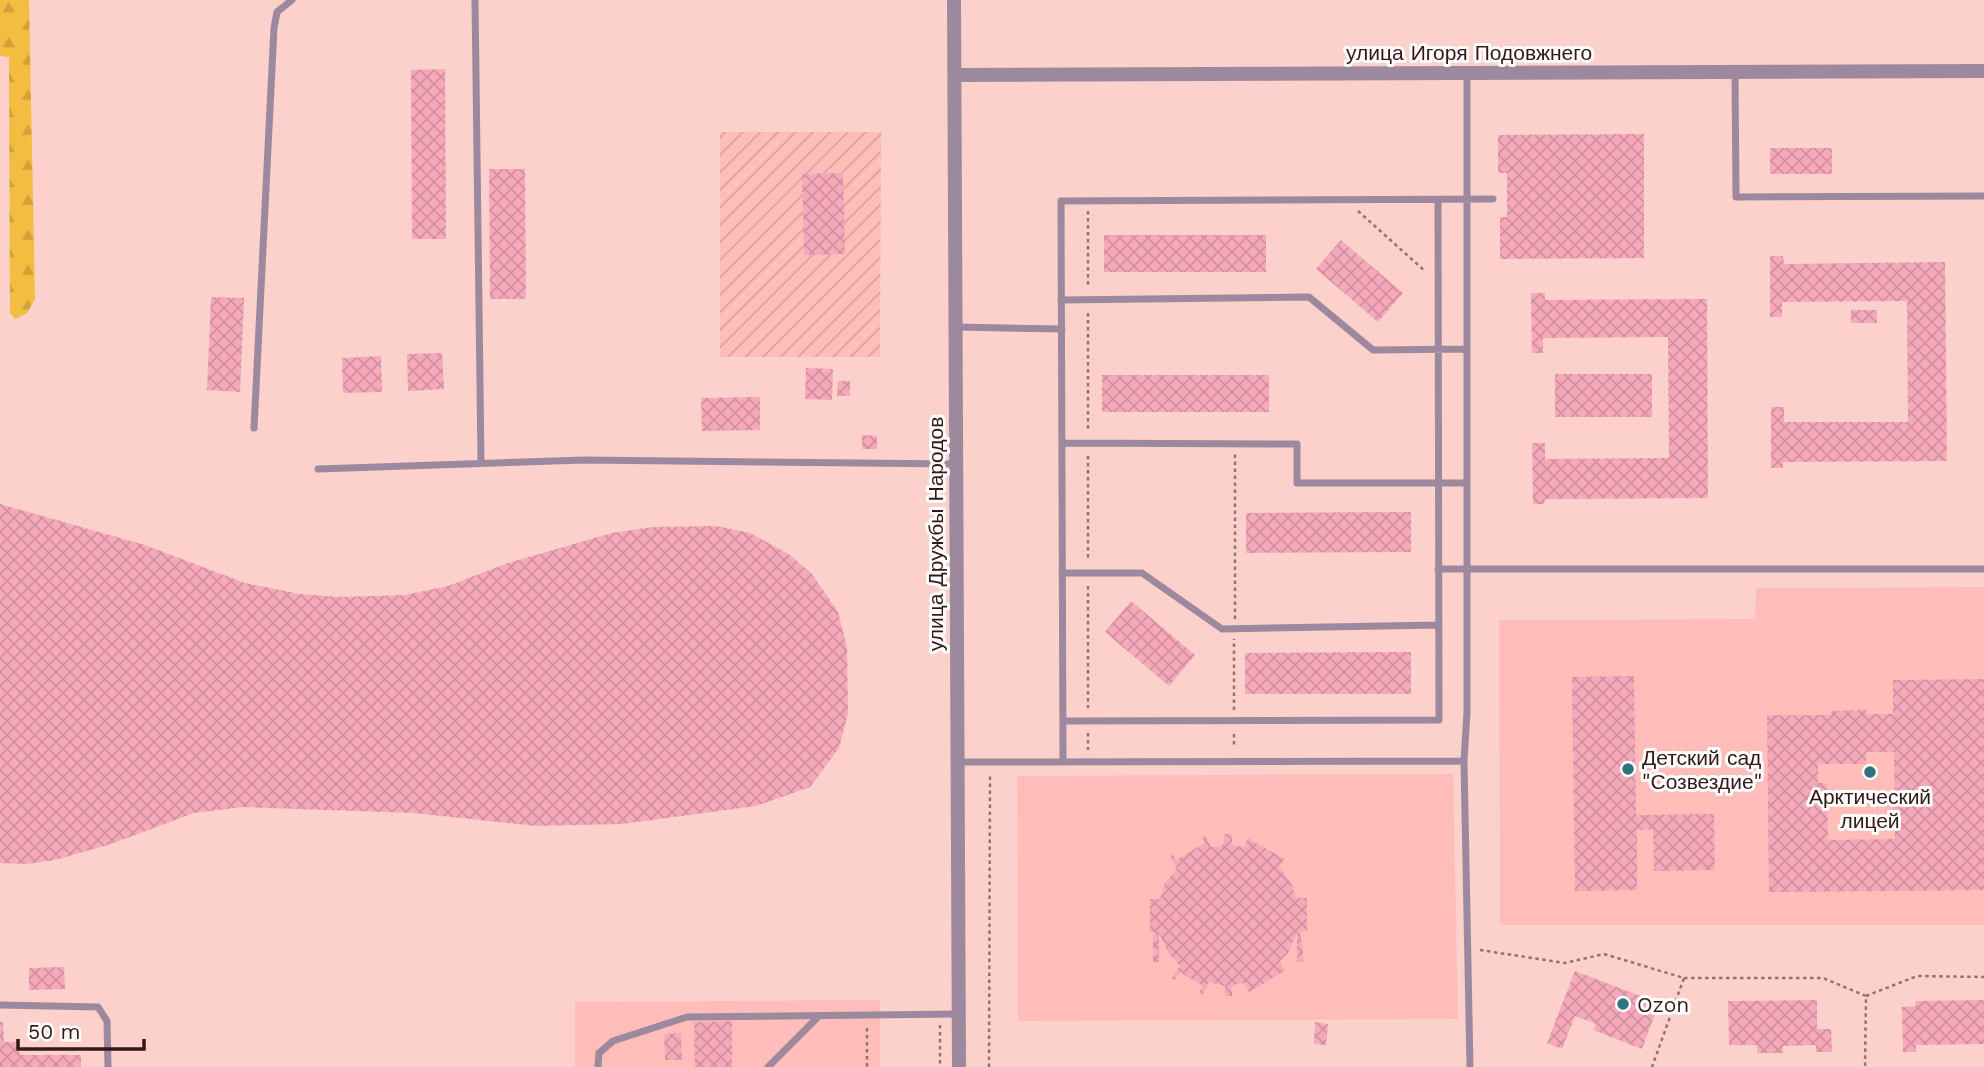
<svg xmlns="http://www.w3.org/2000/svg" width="1984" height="1067" viewBox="0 0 1984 1067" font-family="'Work Sans',sans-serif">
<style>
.built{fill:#febdb8}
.industrial{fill:url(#industrial-furrows)}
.forest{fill:url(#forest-firs)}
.building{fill:url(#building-cross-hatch);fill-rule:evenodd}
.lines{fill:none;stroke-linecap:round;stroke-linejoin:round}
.path{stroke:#95726e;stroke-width:2.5;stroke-dasharray:3.5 3.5;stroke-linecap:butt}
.service{stroke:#9d899e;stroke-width:7}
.minor{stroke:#9d899e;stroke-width:14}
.poi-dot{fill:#2c757d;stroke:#fdfdfd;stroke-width:2.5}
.labels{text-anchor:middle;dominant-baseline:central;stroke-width:6;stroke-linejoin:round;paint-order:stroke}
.street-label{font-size:21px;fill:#331917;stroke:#fdfdfd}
.poi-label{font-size:21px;fill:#331917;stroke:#fdfdfd;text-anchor:start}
</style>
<defs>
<pattern id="industrial-furrows" width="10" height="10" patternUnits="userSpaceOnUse" patternTransform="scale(1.75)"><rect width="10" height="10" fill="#febdb8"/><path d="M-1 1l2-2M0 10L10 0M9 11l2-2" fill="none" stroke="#daa29d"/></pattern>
<pattern id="forest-firs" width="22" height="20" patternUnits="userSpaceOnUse" patternTransform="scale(1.75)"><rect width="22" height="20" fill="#f2bd40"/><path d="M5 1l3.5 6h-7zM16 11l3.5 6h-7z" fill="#d0a237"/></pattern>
<pattern id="building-cross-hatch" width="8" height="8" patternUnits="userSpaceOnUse" patternTransform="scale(1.75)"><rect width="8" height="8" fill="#f6a9bb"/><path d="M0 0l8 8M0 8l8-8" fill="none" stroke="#d391a0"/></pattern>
</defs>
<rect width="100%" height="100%" fill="#fcd0cb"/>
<!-- built -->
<path class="built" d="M1984,587v338h-484l-1,-305 256,-1 1,-31z
M1453,774l5,245 -440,2 -1,-245z
M880,1000v67h-305v-65z"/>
<!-- industrial -->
<path class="industrial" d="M720,132h161l-1,225h-160z"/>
<!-- forest -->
<path class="forest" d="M0,0h29l6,299 -8,14 -12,6 -5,-6 -1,-256 -9,-1z"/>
<!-- building -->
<path class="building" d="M445,69l1,170h-34l-1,-169z
M1644,134v124l-144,1v-42h7v-44h-9v-38z
M1770,148h62v26h-62z
M489,169h36l1,130h-36z
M843,173l2,81 -41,1 -2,-81z
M1104,235h162v37h-162z
M1341,240l62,53 -25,29 -62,-53z
M1770,256h13l1,8 161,-2 2,199 -164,1v6h-12v-61h13v15h124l-1,-121 -125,1v15h-12z
M1531,293h14v7l162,-1 1,199 -163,1 -1,5h-11l-1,-61h13v16l124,-1 -1,-121 -125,1v15h-11z
M211,297l33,1 -4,94 -33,-2z
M1851,310h26v13h-26z
M442,353l2,36 -36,2 -1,-37z
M381,356l1,36 -39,1 -1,-35z
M806,368l27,1 -1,31 -27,-1z
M1555,374h97v43h-97z
M1102,375h167v37h-167z
M838,381h12v15h-13z
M760,397v33l-58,1 -1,-33z
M862,435l15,1v13h-15z
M0,504l145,41 100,38 54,11 40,3 66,-2 43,-9 60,-23 104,-30 41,-6 63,-1 34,7 40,22 22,19 26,38 9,35 1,66 -9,35 -29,39 -54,19 -134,18 -85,2 -123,-13 -171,-6 -49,6 -83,31 -56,16 -29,4 -26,-1z
M1411,512v40l-165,1v-40z
M1131,601l64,54 -26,31 -64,-54z
M1411,652v42h-166v-41z
M1634,676l2,139 78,-1 1,56 -61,1 -1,-42 -16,1v60l-62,1 -3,-214z
M1984,679v211l-215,2 -2,-177h64l1,-4 34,-1v4h27v-34zM1866,752h28l1,87 -67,1 -1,-57h-9v-19h48z
M1224,834h8v10l3,2 9,1 4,-9 36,21 -5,8 12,16 5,15h11v33h-7l4,31h-7v-30l-9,21 -8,8 4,10 -35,21 -5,-9 -8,1 -4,2v10h-7v-10l-16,-4 -7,13 -3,-2 4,-7 -23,-14 -5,8 -3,-2 8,-12 -11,-12 -10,-21v29h-6v-27l3,-3h-6v-33h10l5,-16 12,-14 -7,-13 3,-2 3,6 29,-17 -3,-6 3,-2 6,12 10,-1 3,-2z
M64,967l1,22 -36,1v-22z
M1575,971l84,32 -17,46 -49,-19 3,-6 -21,-8 -13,33 -15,-6z
M1817,1000v29h14l1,23h-16v-7l-33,1v7h-26v-8h-28l-1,-44z
M1984,1000v44l-68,1v7h-13l-1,-45 14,-1 -1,-5z
M732,1021v46h-37l-1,-45z
M0,1022h3l1,20h16v13h61v12h-81z
M1315,1022l13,2 -2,21 -12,-1z
M681,1033l1,27h-17l-1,-26z"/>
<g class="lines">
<!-- path -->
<path class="path" d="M1088,211v77
M1358,211l68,61
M1088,313v119
M1088,456v105
M1088,586v122
M1235,619v-165
M1234,710v-71
M1088,733v17
M1234,734v14
M1480,950l85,13 39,-9 80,24 -32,89
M1684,978h139l43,18 -1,71
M1866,996l51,-20 67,1
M940,1025v42
M867,1028v39
M989,1067l1,-294"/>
<!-- service -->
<path class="service" d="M475,0l6,462
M1735,72l1,125 248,-1
M1467,74v638l-3,49 6,306
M1061,300l248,-3 64,53 94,-1
M955,327l107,2
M254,428l20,-400 3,-16 15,-12
M1062,443l235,1v39h170
M318,469l266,-9 372,4
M1438,569h546
M1062,573h80l80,56 217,-4
M1063,721l376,-1 -1,-520
M957,762l507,-1
M1063,762l-2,-561 432,-2
M0,1005l98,2 9,14 1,46
M598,1067l1,-14 14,-12 74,-24 271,-3
M768,1067l51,-51"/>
<!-- minor -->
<path class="minor" d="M954,0l5,1067
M955,75l1029,-4"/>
</g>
<!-- markers -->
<g class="poi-dot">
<circle cx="1628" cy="769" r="7"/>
<circle cx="1870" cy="772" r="7"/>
<circle cx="1623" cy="1004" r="7"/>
</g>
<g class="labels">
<!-- street labels -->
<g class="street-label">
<text x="1469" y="52">улица Игоря Подовжнего</text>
<text transform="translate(935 534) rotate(-90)">улица Дружбы Народов</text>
</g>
<!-- poi labels -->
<g class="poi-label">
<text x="1642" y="757">Детский сад<tspan x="1642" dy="24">"Созвездие"</tspan></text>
<text x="1870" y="796" text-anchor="middle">Арктический<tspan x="1870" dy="24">лицей</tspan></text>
<text x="1637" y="1004">Ozon</text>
</g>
</g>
<!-- scale -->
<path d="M18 1039v10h126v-10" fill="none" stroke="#331917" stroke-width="3.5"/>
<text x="28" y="1039" font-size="21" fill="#331917" stroke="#fdfdfd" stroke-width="5" paint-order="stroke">50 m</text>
</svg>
